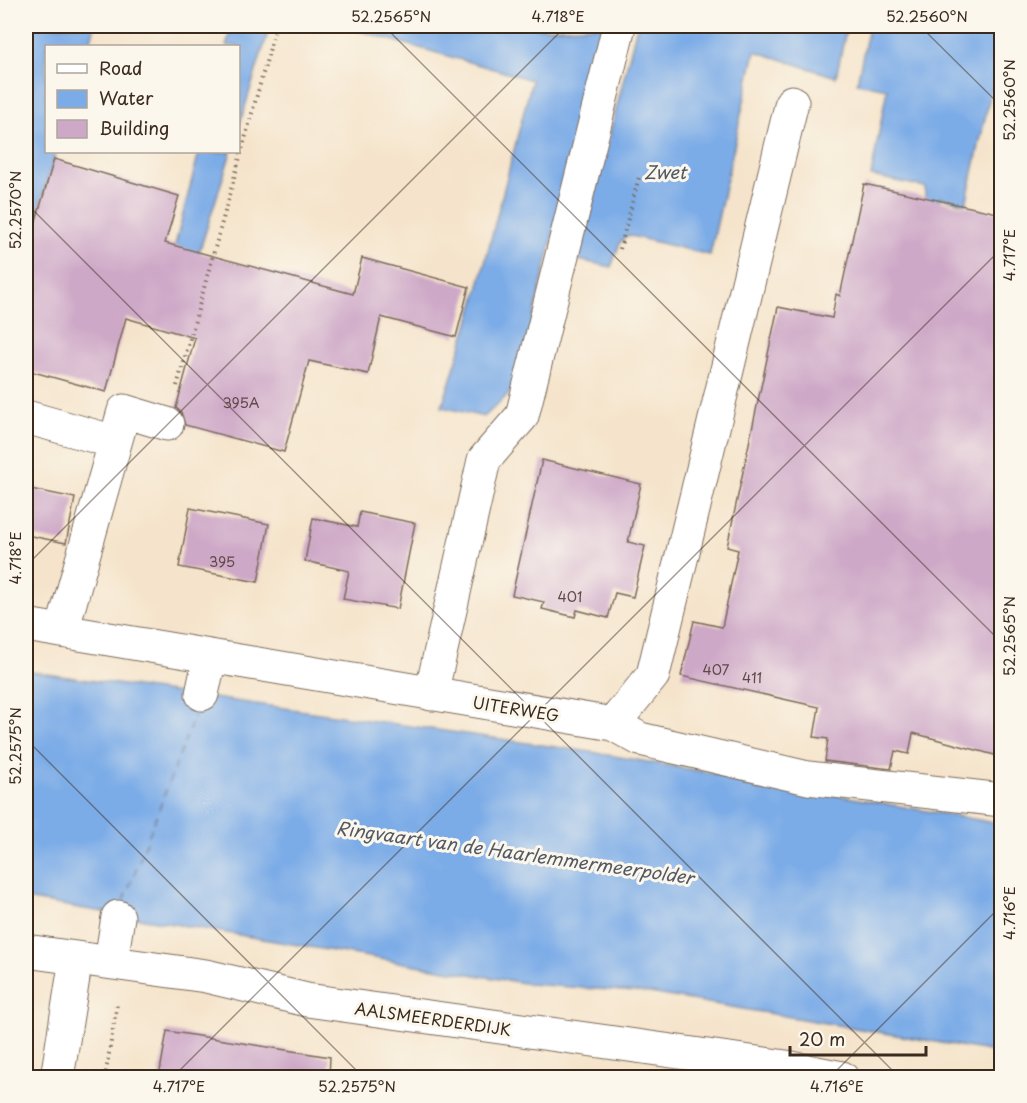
<svg xmlns="http://www.w3.org/2000/svg" width="1027" height="1103" viewBox="0 0 1027 1103" font-family="'Playpen Sans',sans-serif">
<style>
.water{fill:#7cace7;stroke:#5c6b82;stroke-width:1.5}
.lines{fill:none;stroke-linecap:round;stroke-linejoin:round}
.ferry{stroke:#525864;stroke-width:1.5;stroke-dasharray:8 6;stroke-linecap:butt}
.building{fill:#cea8c7}
.minor-casing{stroke:#7c6b5b;stroke-width:35}
.path{stroke:#7c6b5b;stroke-width:4;stroke-dasharray:1.5 4.5;stroke-linecap:butt}
.minor{stroke:#fff;stroke-width:33}
.ticks{fill:none;stroke:#3b2a1e;stroke-width:1.5;stroke-opacity:0.45}
.labels{text-anchor:middle;dominant-baseline:central;stroke-width:6;stroke-linejoin:round;paint-order:stroke}
.number-label{font-size:14px;fill:#604a48}
.street-label{font-size:16px;fill:#3b2a1e;stroke:#fbf7ec}
.water-label{font-size:18px;font-style:italic;fill:#525864;stroke:#fbf7ec}
.neatline{fill:none;stroke:#3b2a1e;stroke-width:2}
.ticks-label{font-size:15px;text-anchor:middle;fill:#3b2a1e}
</style>
<rect width="100%" height="100%" fill="#fbf7ec"/>
<filter id="ink" filterUnits="userSpaceOnUse"><feTurbulence type="fractalNoise" baseFrequency=".0167" numOctaves="2"/><feDisplacementMap in="SourceGraphic" scale="12" xChannelSelector="R" yChannelSelector="G"/><feConvolveMatrix kernelMatrix="1 2 1 2 8 2 1 2 1" color-interpolation-filters="sRGB"/></filter>
<filter id="wash" filterUnits="userSpaceOnUse"><feTurbulence type="fractalNoise" baseFrequency=".008" numOctaves="4" result="noise"/><feDisplacementMap in="SourceGraphic" scale="24" xChannelSelector="R" yChannelSelector="G"/><feGaussianBlur stdDeviation="1.35" result="paint"/><feColorMatrix in="noise" values="0 0 0 0 0 0 0 0 0 0 0 0 0 0 0 0 0 1.4 0 .05"/><feComposite in="paint" operator="in"/></filter>
<g filter="url(#wash)">
<rect width="100%" height="100%" fill="#f5e4cb"/>
<!-- water -->
<path class="water" d="M30,26h65l-6,20h-43v106h10l-30,96v-207z
M232,26h38l-31,100 -1,-80h-12z
M342,26h186c25,5 50,0 75,0l-86,360 -33,31 -42,-10 31,-98 59,-229z
M637,26h210l-11,51 -81,-26 -45,204 -83,-20 -7,8 -9,24 -33,-7z
M869,26h132v20l-35,158 -26,-7 -2,6 -13,-3v-13l-54,-11 16,-87 -30,-6z
M199,152h32l-55,173 -20,-6z
M26,671l565,81 410,72v229l-351,-60 -121,-9 -503,-85z"/>
<g class="lines">
<!-- ferry -->
<path class="ferry" d="M124,901l73,-192"/>
</g>
<g id="blocks">
<!-- building -->
<path class="building" d="M54,159l125,37 -14,47 188,51 9,-36 107,29 -13,50 -75,-20 -13,57 -59,-13 -25,91 -99,-27 -4,-13 -5,-4 19,-70 -69,-20 -20,74 -80,-22v-115z
M864,184l138,30v543l-89,-24 -4,21 -14,-3 -4,18 -66,-8 3,-22 -14,-2 5,-30 -138,-31 13,-55 28,6 16,-77 -11,-3 51,-240 54,11 4,-24 4,2z
M542,460l99,24 -13,58 17,4 -12,51 -18,-4 -7,25 -31,-8 -2,7 -33,-8 2,-7 -32,-7z
M26,488l49,10 -9,45 -40,-8z
M190,508l79,16 -11,58 -79,-15z
M360,512l55,11 -17,86 -55,-10 6,-28 -44,-10 8,-43 44,9z
M167,1031l163,26 -1,20h-170z"/>
</g>
</g>
<g filter="url(#ink)">
<use href="#blocks" fill-opacity="0" stroke="#7c6b5b" stroke-width="1.5"/>
<g class="lines">
<!-- minor casing -->
<g class="minor-casing">
<path id="minor" d="M26,417l89,25
M26,625l587,99 27,15 168,39 194,22
M62,631l62,-220 43,13
M202,694l8,-37
M431,694l53,-234 38,-44 97,-390
M613,724l40,-49 139,-573
M26,951l180,25 101,24 479,67 56,11
M111,961l7,-44
M57,1078l19,-119"/>
</g>
<!-- path -->
<path class="path" d="M620,249l19,-72
M177,386l99,-360
M105,1078l12,-74"/>
<!-- minor -->
<use href="#minor" class="minor"/>
</g>
</g>
<!-- ticks -->
<path class="ticks" d="M384,26l618,617M920,26l82,81M26,203l874,875M26,566l540,-540M26,739l338,339M172,1078l830,-830M829,1078l173,-173"/>
<g class="labels">
<!-- number labels -->
<g class="number-label">
<text x="241" y="402">395A</text>
<text x="222" y="561">395</text>
<text x="570" y="596">401</text>
<text x="716" y="669">407</text>
<text x="752" y="677">411</text>
</g>
<!-- street labels -->
<g class="street-label">
<text transform="translate(516 708) rotate(9)">UITERWEG</text>
<text transform="translate(433 1018) rotate(8)">AALSMEERDERDIJK</text>
</g>
<!-- water labels -->
<g class="water-label">
<text x="665" y="171">Zwet</text>
<text transform="translate(515 852) rotate(8)">Ringvaart van de Haarlemmermeerpolder</text>
</g>
</g>
<!-- margin -->
<rect width="1027" height="1103" fill="none" stroke="#fbf7ec" stroke-width="66"/>
<!-- legend -->
<rect x="45" y="45" width="195" height="108" fill="#fbf7ec" stroke="#aea59a" stroke-width="1.5"/>
<rect x="57" y="64" width="30" height="9" fill="#ffffff" stroke="#aea59a" stroke-width="1.5"/>
<text x="99" y="75" font-size="18" fill="#3b2a1e">Road</text>
<rect x="57" y="90" width="30" height="18" fill="#7cace7" stroke="#aea59a" stroke-width="1.5"/>
<text x="99" y="105" font-size="18" fill="#3b2a1e">Water</text>
<rect x="57" y="120" width="30" height="18" fill="#cea8c7" stroke="#aea59a" stroke-width="1.5"/>
<text x="99" y="135" font-size="18" fill="#3b2a1e">Building</text>
<!-- scale -->
<path d="M790 1046v9h136v-9" fill="none" stroke="#3b2a1e" stroke-width="3"/>
<text x="799" y="1046" font-size="18" fill="#3b2a1e" stroke="#fbf7ec" stroke-width="4.5" paint-order="stroke">20 m</text>
<rect x="33" y="33" width="961" height="1037" class="neatline"/>
<g class="ticks-label">
<text x="391" y="22">52.2565°N</text>
<text x="558" y="22">4.718°E</text>
<text x="927" y="22">52.2560°N</text>
<text transform="translate(1010 100) rotate(-90)" y="5">52.2560°N</text>
<text transform="translate(16 210) rotate(-90)" y="5">52.2570°N</text>
<text transform="translate(1010 255) rotate(-90)" y="5">4.717°E</text>
<text transform="translate(16 558) rotate(-90)" y="5">4.718°E</text>
<text transform="translate(1010 636) rotate(-90)" y="5">52.2565°N</text>
<text transform="translate(16 746) rotate(-90)" y="5">52.2575°N</text>
<text transform="translate(1010 913) rotate(-90)" y="5">4.716°E</text>
<text x="179" y="1092">4.717°E</text>
<text x="357" y="1092">52.2575°N</text>
<text x="837" y="1092">4.716°E</text>
</g>
</svg>
